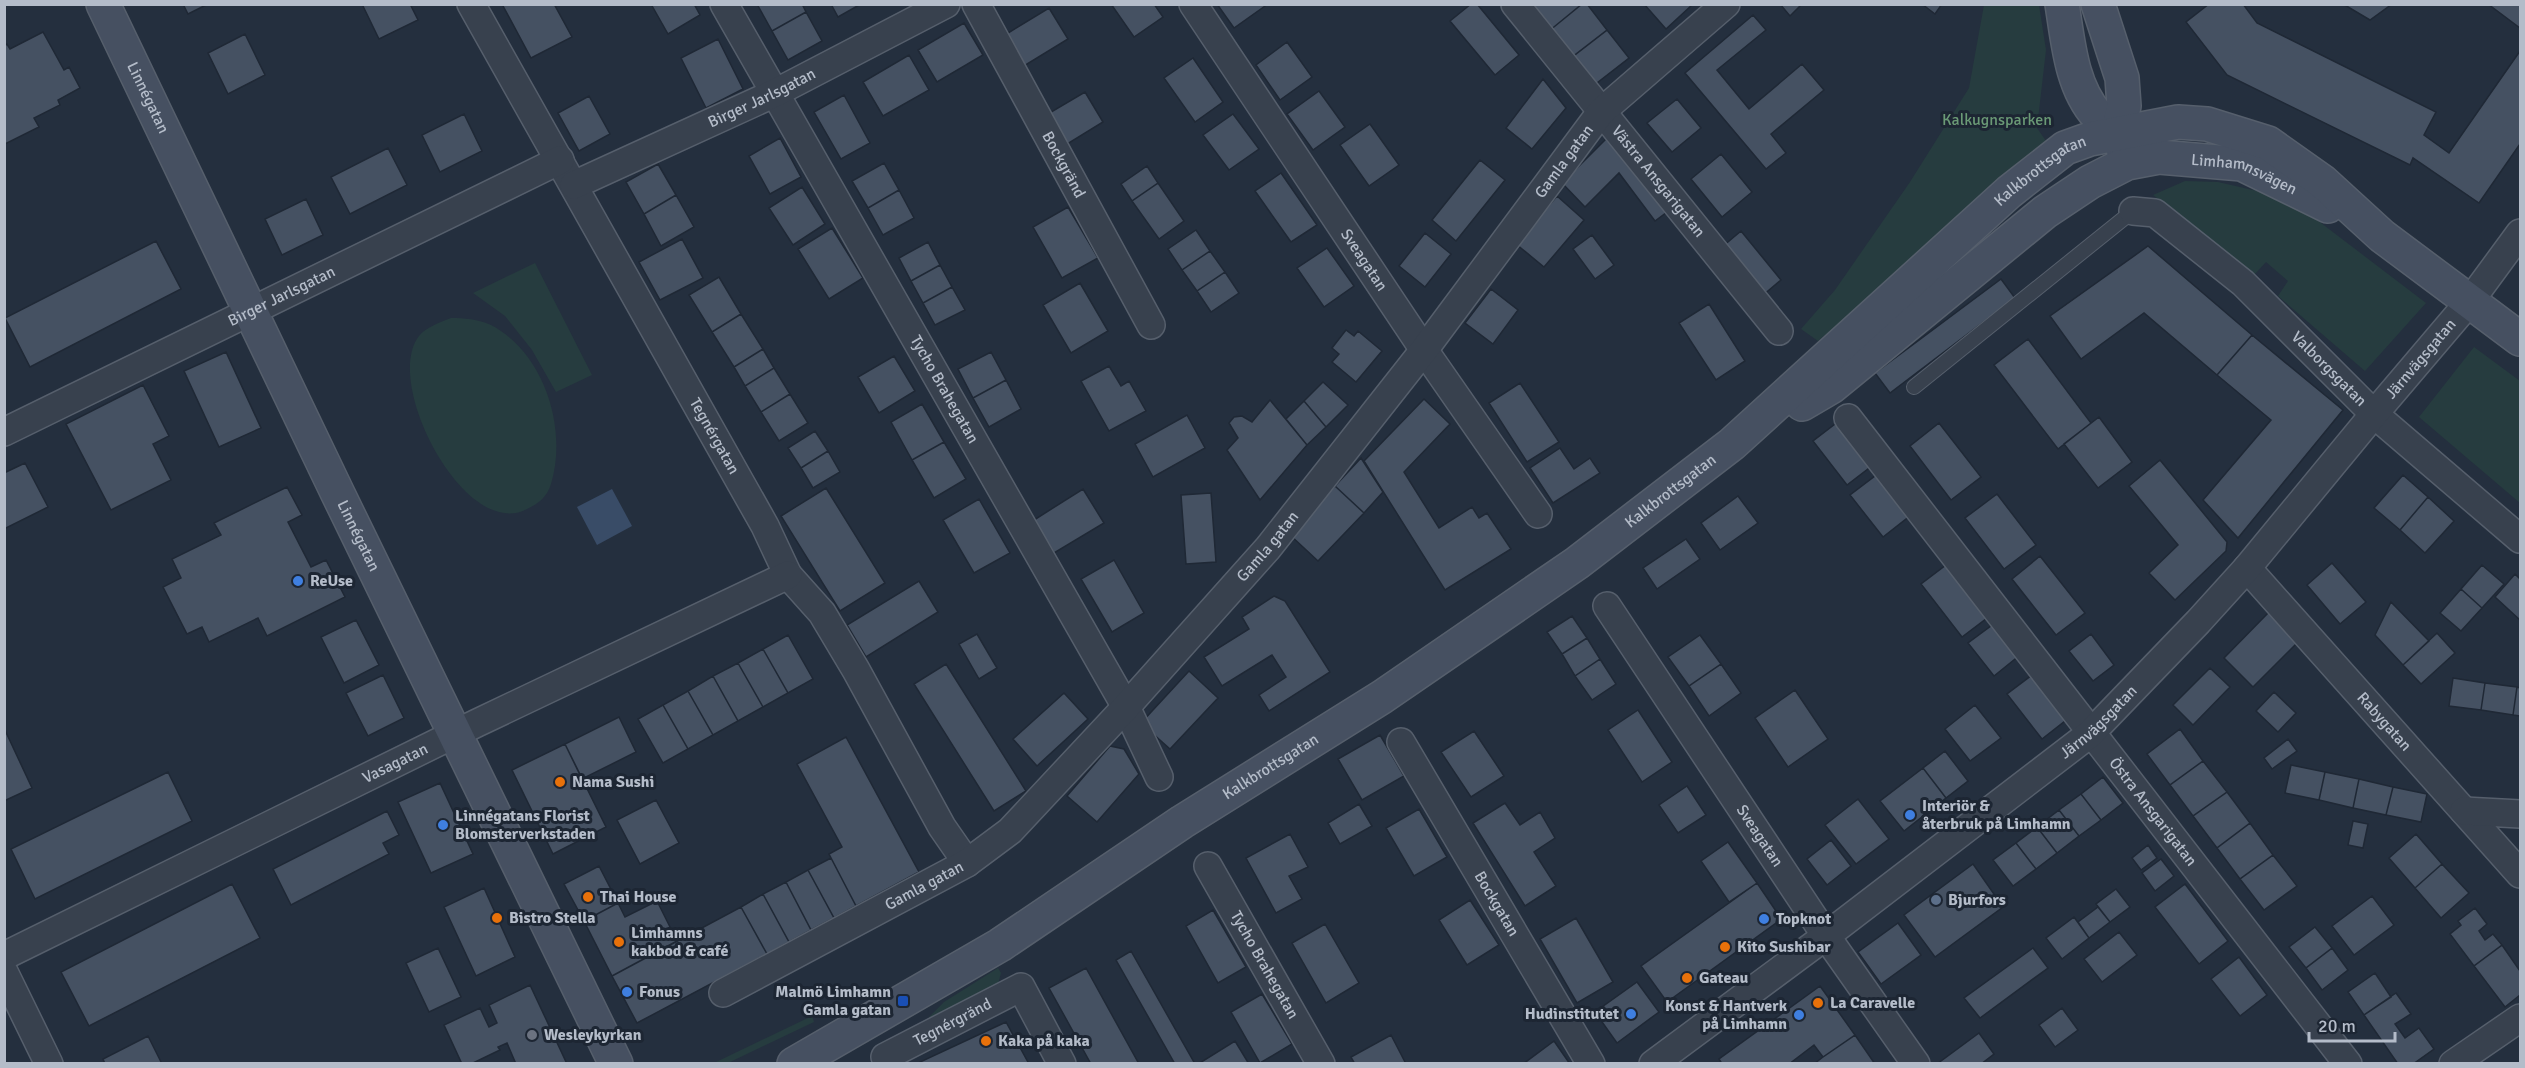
<svg xmlns="http://www.w3.org/2000/svg" width="2525" height="1068" viewBox="0 0 2525 1068" font-family="Signika,sans-serif">
<style>
.green{fill:#263c3f}
.water{fill:#394c67}
.building{fill:#455162;stroke:#1f2835;stroke-width:1.5}
.lines{fill:none;stroke-linecap:round;stroke-linejoin:round}
.lane-casing{stroke:#565f6c;stroke-width:16}
.street-casing{stroke:#565f6c;stroke-width:30}
.secondary-casing{stroke:#565f6c;stroke-width:36}
.lane{stroke:#38414e;stroke-width:14}
.street{stroke:#38414e;stroke-width:27}
.secondary{stroke:#465061;stroke-width:33}
.shop-dot{fill:#3f7fe0;stroke:#1d2633;stroke-width:2}
.food-dot{fill:#e8710a;stroke:#1d2633;stroke-width:2}
.service-dot{fill:#5c6f8a;stroke:#1d2633;stroke-width:2}
.transit-dot{fill:#1a4fb4;stroke:#1d2633;stroke-width:2}
.worship-dot{fill:#6b7280;stroke:#1d2633;stroke-width:2}
.labels{text-anchor:middle;dominant-baseline:central;stroke-width:6;stroke-linejoin:round;paint-order:stroke}
.street-label{font-size:16px;fill:#b4bcc9;stroke:#1d2633}
.park-label{font-size:16px;fill:#6b9a76;stroke:#1d2633}
.poi-label{font-size:16px;font-weight:bold;fill:#b4bcc9;stroke:#1d2633;text-anchor:start}
</style>
<rect width="100%" height="100%" fill="#242f3e"/>
<!-- green -->
<path class="green" d="M1984,5h55l7,45 -9,78 9,13 -217,198 -4,-4 -7,6 -17,-12 34,-39 75,-108 59,-94z
M2185,181l33,1 48,11 38,17 122,93 -61,68 -87,-75 10,-15 -22,-19 -12,13 -101,-80z
M535,263l57,112 -36,17 -24,-42 -27,-34 -32,-23z
M451,318c13,0 27,1 40,7 53,28 77,103 60,159 -4,13 -12,19 -24,25 -61,33 -145,-126 -108,-173 7,-9 22,-14 32,-18z
M2474,347l46,34v122l-101,-86z
M998,968l3,5 -3,11 -65,38 -4,-5 15,-15z
M812,1016l2,6 -86,41h-14z"/>
<!-- water -->
<path class="water" d="M612,489l20,37 -35,19 -20,-38z"/>
<!-- building -->
<path class="building" d="M183,4h25l-20,10z
M362,4h48l8,16 -39,19z
M502,4h52l18,33 -41,21z
M651,4h43l6,11 -32,19z
M757,4h45l4,8 -34,19z
M831,4h30l-23,13z
M1111,4h43l9,13 -29,20z
M1217,4h47l1,2 -31,22z
M1471,4h6l42,51 -24,20 -45,-54z
M1529,4h53l-33,27z
M1582,4h5l20,26 -36,28 -22,-27z
M1644,4h49l-27,25z
M1780,4h22l-12,12z
M1922,4h20l-7,10z
M2209,4h34l14,19 179,89 -12,23 25,18 71,-102v93l-41,59 -66,-45 -3,7 -183,-90 -41,-53z
M2343,4h49l-22,16z
M2488,4h32v24z
M1049,8l19,31 -49,30 -19,-31z
M806,12l16,29 -34,19 -16,-29z
M1753,15l13,15 -49,40 32,39 53,-45 22,26 -53,44 15,19 -20,16 -81,-96z
M964,23l19,32 -46,27 -19,-32z
M1607,30l22,28 -36,28 -22,-28z
M43,32l21,38 5,-3 11,21 -22,12 2,5 -26,13 5,9 -34,17 -1,-98 3,-2 3,5z
M245,34l20,41 -37,19 -20,-41z
M718,39l25,50 -37,19 -25,-50z
M1287,42l25,35 -32,23 -24,-35z
M909,55l20,35 -46,26 -20,-34z
M1193,58l30,44 -28,20 -31,-44z
M1543,79l23,29 -34,41 -26,-21z
M1319,91l26,36 -32,23 -26,-36z
M1085,92l18,30 -39,24 -18,-31z
M844,95l26,48 -29,16 -27,-47z
M589,96l21,38 -31,17 -21,-38z
M1677,99l24,29 -29,24 -25,-29z
M464,114l18,37 -42,21 -18,-37z
M1233,114l26,35 -30,21 -26,-35z
M1370,124l29,41 -30,21 -29,-41z
M1610,135l61,74 -16,12 -36,-48 -34,34 -23,-24z
M780,138l21,39 -31,17 -21,-38z
M388,148l19,37 -57,29 -19,-37z
M1721,154l31,38 -30,25 -31,-38z
M1480,160l25,20 -49,61 -24,-21z
M884,163l15,27 -31,18 -16,-27z
M658,164l18,31 -32,19 -18,-32z
M1147,166l11,17 -26,18 -11,-17z
M1281,173l36,52 -26,17 -36,-51z
M1158,183l26,38 -25,18 -27,-38z
M802,187l23,37 -32,21 -24,-37z
M899,190l15,28 -31,17 -15,-27z
M676,195l18,32 -33,19 -17,-32z
M1557,196l27,24 -40,47 -28,-23z
M306,199l17,36 -41,20 -17,-36z
M1068,207l30,51 -36,20 -29,-51z
M832,228l31,50 -34,21 -31,-50z
M1196,230l14,21 -28,19 -14,-21z
M1741,231l40,49 -19,16 -40,-49z
M1425,233l26,21 -26,33 -26,-21z
M1592,235l22,30 -19,14 -22,-30z
M682,239l21,39 -43,22 -21,-38z
M156,241l25,48 -151,78 -25,-49z
M928,242l12,23 -29,16 -12,-23z
M2148,246l104,89 -35,40 -73,-62 -63,46 -31,-43z
M1327,248l27,38 -30,21 -27,-39z
M1210,251l15,21 -28,19 -15,-21z
M940,265l12,22 -29,16 -12,-22z
M1225,272l14,21 -28,19 -14,-21z
M719,277l22,37 -29,18 -23,-37z
M2001,279l14,19 -125,95 -15,-20z
M1080,283l28,48 -37,22 -28,-48z
M952,287l13,23 -30,15 -12,-22z
M1491,289l27,21 -25,34 -28,-21z
M1709,304l36,57 -29,19 -37,-57z
M741,314l22,35 -29,18 -22,-35z
M1346,330l8,6 4,-5 24,20 -26,31 -24,-20 7,-8 -7,-6z
M2252,335l91,75 -105,128 -35,-38 68,-80 -54,-45z
M2028,339l63,84 -33,26 -64,-84z
M763,349l11,19 -29,18 -11,-19z
M226,352l35,76 -42,19 -35,-76z
M991,352l15,28 -33,18 -15,-29z
M894,356l21,35 -36,22 -21,-36z
M1109,366l12,20 8,-5 17,30 -37,20 -28,-50z
M774,368l16,26 -29,18 -16,-26z
M1006,380l15,29 -32,18 -16,-29z
M1323,382l25,23 -22,22 -22,-26z
M1520,383l39,59 -32,20 -38,-59z
M143,385l26,51 -16,8 18,36 -60,30 -45,-86z
M790,394l18,29 -29,18 -18,-29z
M1424,399l26,25 -46,48 35,56 33,-21 7,11 8,-5 24,36 -66,41 -81,-129z
M1270,400l37,45 -47,55 -33,-50 11,-12 -9,-15 5,-6 8,-1 10,6z
M1304,401l22,26 -19,18 -21,-26z
M922,404l22,38 -32,18 -21,-38z
M1187,415l18,33 -52,29 -18,-33z
M2099,417l33,45 -34,26 -34,-44z
M1839,421l34,44 -26,20 -34,-44z
M1939,423l42,54 -30,23 -41,-54z
M815,431l13,20 -27,17 -13,-20z
M944,442l22,37 -32,19 -22,-38z
M1560,448l14,21 16,-11 10,15 -47,30 -23,-35z
M828,451l12,21 -27,16 -12,-20z
M1361,458l22,34 -19,21 -29,-27z
M2160,460l67,82 -1,9 -51,49 -26,-27 29,-28 -49,-59z
M25,463l23,44 -44,22v-56z
M1879,473l32,42 -28,22 -33,-42z
M2403,475l25,22 -28,33 -26,-22z
M1335,486l29,27 -46,48 -29,-27z
M287,487l15,28 -14,7 23,45 15,-7 19,37 -78,39 -9,-18 -49,24 -7,-15 -15,7 -24,-47 18,-9 -9,-19 49,-24 -7,-12z
M826,488l59,95 -45,28 -59,-95z
M1083,489l21,34 -50,30 -20,-33z
M1211,493l5,69 -30,2 -5,-69z
M1997,494l39,51 -32,24 -39,-51z
M1738,496l20,27 -38,27 -19,-27z
M2428,497l26,24 -29,32 -25,-23z
M979,499l31,54 -36,20 -31,-53z
M1686,539l14,20 -43,30 -14,-21z
M2040,556l45,57 -29,22 -44,-56z
M1114,560l30,53 -32,19 -31,-53z
M1950,562l41,53 -29,22 -41,-53z
M2332,563l34,39 -26,22 -33,-39z
M2482,565l22,19 -22,24 -21,-19z
M2515,574l5,5v41l-25,-23z
M919,581l19,31 -72,45 -19,-32z
M2461,589l21,19 -21,23 -21,-18z
M1274,596l11,5 45,71 -61,39 -10,-16 27,-18 -14,-22 -50,31 -18,-29 45,-28 -7,-12z
M2391,602l38,39 -26,24 -28,-30z
M2270,611l30,29 -47,47 -29,-29z
M1572,616l15,22 -25,16 -15,-22z
M356,620l23,45 -35,18 -23,-46z
M1995,623l25,32 -26,21 -26,-33z
M2437,633l18,20 -34,31 -18,-19z
M977,634l20,34 -18,11 -20,-35z
M2091,634l23,31 -21,16 -24,-30z
M788,635l25,44 -25,14 -25,-44z
M1700,635l21,29 -32,22 -21,-29z
M1587,638l13,21 -25,17 -13,-22z
M763,649l25,44 -25,14 -25,-44z
M1600,659l16,25 -24,16 -17,-24z
M738,663l25,44 -25,14 -25,-45z
M946,664l80,127 -32,20 -80,-127z
M1721,664l20,29 -32,23 -20,-30z
M2210,668l20,19 -37,38 -20,-20z
M1189,671l29,27 -48,51 -29,-26z
M2036,672l34,45 -28,22 -35,-45z
M383,675l21,43 -36,18 -22,-43z
M713,676l25,45 -25,14 -25,-44z
M2453,678l32,5 -4,27 -32,-4z
M2485,683l32,4 -4,28 -32,-5z
M2517,687l3,1v28l-7,-1z
M1795,690l33,49 -40,28 -33,-49z
M688,691l25,44 -25,14 -25,-44z
M2274,692l22,21 -18,19 -22,-21z
M1064,693l24,26 -51,47 -24,-27z
M663,705l25,44 -25,14 -25,-44z
M1975,705l26,33 -31,23 -25,-32z
M1638,710l34,52 -30,20 -34,-52z
M619,717l17,35 -54,27 -17,-35z
M4,728l28,60 -28,13z
M2180,729l23,32 -33,24 -23,-31z
M1474,731l30,45 -33,21 -30,-45z
M1380,735l24,41 -42,24 -24,-41z
M846,737l73,135 -63,34 -27,-52 13,-7 -45,-83z
M2288,739l9,12 -25,18 -8,-11z
M565,744l41,83 -53,27 -41,-84z
M1110,746l14,3 15,25 -42,48 -30,-26z
M1945,751l23,30 -22,17 -23,-30z
M2203,761l24,31 -34,24 -23,-31z
M2291,765l34,7 -6,28 -34,-7z
M1923,768l23,30 -42,33 -24,-30z
M168,772l24,49 -157,78 -24,-50z
M2325,772l34,7 -6,29 -34,-8z
M2103,777l20,26 -22,17 -20,-26z
M2359,779l34,8 -7,28 -33,-7z
M440,783l33,71 -42,19 -33,-71z
M1687,786l19,29 -28,18 -19,-28z
M2393,787l34,7 -6,28 -35,-7z
M2227,792l23,31 -33,25 -24,-32z
M2081,794l20,26 -22,16 -20,-26z
M1858,799l31,40 -33,25 -31,-39z
M656,800l23,43 -39,21 -23,-44z
M1505,803l15,22 20,-13 15,26 -21,14 22,34 -31,20 -52,-83z
M1359,804l13,22 -32,18 -12,-21z
M1419,809l28,48 -33,19 -28,-48z
M2059,810l20,26 -22,17 -20,-26z
M387,811l12,24 -16,8 6,11 -98,51 -18,-36z
M2353,821l15,3 -5,24 -15,-3z
M2250,823l23,32 -33,24 -23,-31z
M2037,827l20,26 -21,16 -20,-26z
M1290,834l18,33 -19,9 13,23 -26,14 -30,-55z
M2416,834l26,30 -27,24 -26,-30z
M1831,840l20,26 -24,19 -20,-26z
M1728,842l29,41 -28,19 -28,-41z
M2016,843l20,26 -23,17 -20,-26z
M2148,845l9,13 -16,12 -9,-12z
M2273,855l24,31 -33,24 -24,-31z
M831,858l25,48 -22,12 -26,-48z
M2161,859l13,17 -19,15 -13,-18z
M1973,864l30,43 -68,50 -31,-42z
M2442,864l27,29 -28,25 -26,-30z
M599,866l19,37 -34,18 -20,-37z
M808,870l26,48 -23,12 -25,-48z
M786,882l25,48 -22,12 -26,-48z
M1757,883l21,31 -2,9 -109,79 -26,-36z
M232,884l28,54 -171,88 -28,-54z
M2185,884l43,57 -29,23 -44,-57z
M484,888l31,69 -39,19 -32,-69z
M2116,889l14,18 -20,15 -14,-18z
M763,894l26,48 -22,12 -26,-47z
M2372,896l22,29 -40,30 -22,-29z
M1470,900l29,45 -32,20 -28,-45z
M657,901l20,40 -65,35 -28,-55 34,-18 7,14z
M741,907l26,47 -130,69 -25,-47z
M2098,907l12,15 -21,16 -11,-16z
M2475,908l12,16 -8,7 6,9 8,-6 9,11 -28,21 -24,-32 11,-9 -3,-4z
M1213,910l33,57 -28,16 -32,-57z
M2074,917l15,21 -27,21 -16,-21z
M1576,918l37,64 -36,21 -37,-64z
M1898,923l23,32 -40,29 -23,-32z
M1325,924l34,59 -33,20 -34,-60z
M2315,927l17,21 -26,20 -17,-21z
M2119,932l18,23 -35,27 -18,-23z
M2502,945l18,26v24l-15,12 -31,-41z
M438,948l23,49 -32,15 -23,-49z
M2033,948l15,20 -68,50 -16,-20z
M2332,948l16,22 -26,20 -16,-22z
M1131,951l64,113h-20l-59,-104z
M2239,957l28,38 -27,21 -29,-37z
M1086,968l53,96h-48l-42,-76z
M2375,973l16,24 -27,18 -16,-23z
M1637,982l22,30 -42,31 -22,-31z
M530,985l37,79h-51l-9,-21 -9,4 2,3 -29,14h-9l-18,-39 36,-17 9,19 8,-4 -8,-18z
M1820,986l35,49 -32,22 -9,-12 -25,19h-67l-3,-5z
M2396,993l15,21 -16,10 10,14 14,-10 15,21 -21,15h-15l-34,-49z
M1262,994l30,50 -32,19 -29,-51z
M2062,1008l16,22 -23,17 -16,-22z
M1006,1022l23,42h-108l-1,-2z
M1979,1033l15,21 -13,10h-44z
M1391,1035l15,29h-51l-4,-7z
M1855,1035l20,29h-61l9,-7z
M148,1036l14,28h-57l-2,-5z
M1235,1041l14,23h-51z
M1554,1041l16,23h-47z"/>
<g class="lines">
<!-- lane casing -->
<g class="lane-casing">
<path id="lane" d="M1914,387l219,-176"/>
</g>
<!-- street casing -->
<g class="street-casing">
<g id="street">
<path id="s1" d="M471,4l294,522 23,49 34,38 34,57 86,157 25,36"/>
<path id="s2" d="M724,4l402,703 33,70"/>
<path id="s3" d="M976,4l175,321"/>
<path id="s4" d="M1193,4l231,346 114,164"/>
<path id="s5" d="M1515,4l264,327"/>
<path id="s6" d="M574,185l201,-92 171,-89"/>
<path id="s7" d="M2133,211l22,2 88,70 131,131 146,125"/>
<path id="s8" d="M1848,418l500,646"/>
<path id="s9" d="M4,432l556,-272"/>
<path id="s10" d="M2247,568l273,306"/>
<path id="s11" d="M1607,606l219,330 90,128"/>
<path id="s12" d="M1401,742l190,322"/>
<path d="M2464,811l56,3"/>
<path id="s13" d="M1208,866l113,198"/>
<path id="s14" d="M4,956l473,-233 311,-148"/>
<path d="M4,972l45,92"/>
<path id="s15" d="M723,993l244,-130 43,-32 116,-124 142,-159 156,-198 177,-238 125,-108"/>
<path id="s16" d="M885,1057l136,-70 41,77"/>
<path id="s17" d="M1653,1064l173,-128 265,-203 107,-111 49,-54 127,-154 96,-113 50,-68"/>
<path d="M2453,1064l67,-46"/>
</g>
</g>
<!-- secondary casing -->
<g class="secondary-casing">
<g id="secondary">
<path id="s18" d="M103,4l235,490 278,570"/>
<path d="M2062,4c6,37 9,82 35,111 6,6 14,12 21,17"/>
<path d="M2098,4l24,74 2,28 -6,26 6,20"/>
<path id="s19" d="M1802,404l29,-17 214,-175 45,-30 37,-19 32,-6 83,7 86,42"/>
<path id="s20" d="M794,1064l206,-119 182,-123 200,-125 195,-134 155,-119 277,-252 56,-44 25,-9 88,-17 29,2 61,19 55,39 59,54 138,103"/>
</g>
</g>
<!-- lane -->
<use href="#lane" class="lane"/>
<!-- street -->
<use href="#street" class="street"/>
<!-- secondary -->
<use href="#secondary" class="secondary"/>
</g>
<!-- markers -->
<g class="shop-dot">
<circle cx="298" cy="581" r="6"/>
<circle cx="1910" cy="815" r="6"/>
<circle cx="443" cy="825" r="6"/>
<circle cx="1764" cy="919" r="6"/>
<circle cx="627" cy="992" r="6"/>
<circle cx="1631" cy="1014" r="6"/>
<circle cx="1799" cy="1015" r="6"/>
</g>
<g class="food-dot">
<circle cx="560" cy="782" r="6"/>
<circle cx="588" cy="897" r="6"/>
<circle cx="497" cy="918" r="6"/>
<circle cx="619" cy="942" r="6"/>
<circle cx="1725" cy="947" r="6"/>
<circle cx="1687" cy="978" r="6"/>
<circle cx="1818" cy="1003" r="6"/>
<circle cx="986" cy="1041" r="6"/>
</g>
<circle class="service-dot" cx="1936" cy="900" r="6"/>
<rect class="transit-dot" x="897" y="995" width="12" height="12" rx="3"/>
<circle class="worship-dot" cx="532" cy="1035" r="6"/>
<g class="labels">
<!-- street labels -->
<g class="street-label">
<text stroke="none"><textPath href="#s18" startOffset="104">Linnégatan</textPath></text>
<text stroke="none"><textPath href="#s6" startOffset="207">Birger Jarlsgatan</textPath></text>
<text stroke="none"><textPath href="#s15" startOffset="1200">Gamla gatan</textPath></text>
<text stroke="none"><textPath href="#s3" startOffset="183">Bockgränd</textPath></text>
<text stroke="none"><textPath href="#s20" startOffset="1538">Kalkbrottsgatan</textPath></text>
<text stroke="none"><textPath href="#s19" startOffset="526">Limhamnsvägen</textPath></text>
<text stroke="none"><textPath href="#s5" startOffset="228">Västra Ansgarigatan</textPath></text>
<text stroke="none"><textPath href="#s4" startOffset="308">Sveagatan</textPath></text>
<text stroke="none"><textPath href="#s9" startOffset="309">Birger Jarlsgatan</textPath></text>
<text stroke="none"><textPath href="#s17" startOffset="1048">Järnvägsgatan</textPath></text>
<text stroke="none"><textPath href="#s7" startOffset="256">Valborgsgatan</textPath></text>
<text stroke="none"><textPath href="#s2" startOffset="444">Tycho Brahegatan</textPath></text>
<text stroke="none"><textPath href="#s1" startOffset="496">Tegnérgatan</textPath></text>
<text stroke="none"><textPath href="#s20" startOffset="1048">Kalkbrottsgatan</textPath></text>
<text stroke="none"><textPath href="#s18" startOffset="590">Linnégatan</textPath></text>
<text stroke="none"><textPath href="#s15" startOffset="714">Gamla gatan</textPath></text>
<text stroke="none"><textPath href="#s17" startOffset="562">Järnvägsgatan</textPath></text>
<text stroke="none"><textPath href="#s10" startOffset="206">Rabygatan</textPath></text>
<text stroke="none"><textPath href="#s14" startOffset="436">Vasagatan</textPath></text>
<text stroke="none"><textPath href="#s20" startOffset="562">Kalkbrottsgatan</textPath></text>
<text stroke="none"><textPath href="#s8" startOffset="498">Östra Ansgarigatan</textPath></text>
<text stroke="none"><textPath href="#s11" startOffset="276">Sveagatan</textPath></text>
<text stroke="none"><textPath href="#s15" startOffset="228">Gamla gatan</textPath></text>
<text stroke="none"><textPath href="#s12" startOffset="188">Bockgatan</textPath></text>
<text stroke="none"><textPath href="#s13" startOffset="114">Tycho Brahegatan</textPath></text>
<text stroke="none"><textPath href="#s16" startOffset="76">Tegnérgränd</textPath></text>
</g>
<!-- park labels -->
<g class="park-label">
<text x="1997" y="120">Kalkugnsparken</text>
</g>
<!-- poi labels -->
<g class="poi-label">
<text x="310" y="581">ReUse</text>
<text x="572" y="782">Nama Sushi</text>
<text x="1922" y="806">Interiör &amp;<tspan x="1922" dy="18">återbruk på Limhamn</tspan></text>
<text x="455" y="816">Linnégatans Florist<tspan x="455" dy="18">Blomsterverkstaden</tspan></text>
<text x="600" y="897">Thai House</text>
<text x="1948" y="900">Bjurfors</text>
<text x="509" y="918">Bistro Stella</text>
<text x="1776" y="919">Topknot</text>
<text x="631" y="933">Limhamns<tspan x="631" dy="18">kakbod &amp; café</tspan></text>
<text x="1737" y="947">Kito Sushibar</text>
<text x="1699" y="978">Gateau</text>
<text x="639" y="992">Fonus</text>
<text x="891" y="992" text-anchor="end">Malmö Limhamn<tspan x="891" dy="18">Gamla gatan</tspan></text>
<text x="1830" y="1003">La Caravelle</text>
<text x="1787" y="1006" text-anchor="end">Konst &amp; Hantverk<tspan x="1787" dy="18">på Limhamn</tspan></text>
<text x="1619" y="1014" text-anchor="end">Hudinstitutet</text>
<text x="544" y="1035">Wesleykyrkan</text>
<text x="998" y="1041">Kaka på kaka</text>
</g>
</g>
<!-- border -->
<rect width="2525" height="1068" fill="none" stroke="#b4bcc9" stroke-width="12"/>
<!-- scale -->
<path d="M2309 1032v9h86v-9" fill="none" stroke="#b4bcc9" stroke-width="3"/>
<text x="2318" y="1032" font-size="18" fill="#b4bcc9" stroke="#1d2633" stroke-width="4.5" paint-order="stroke">20 m</text>
</svg>
